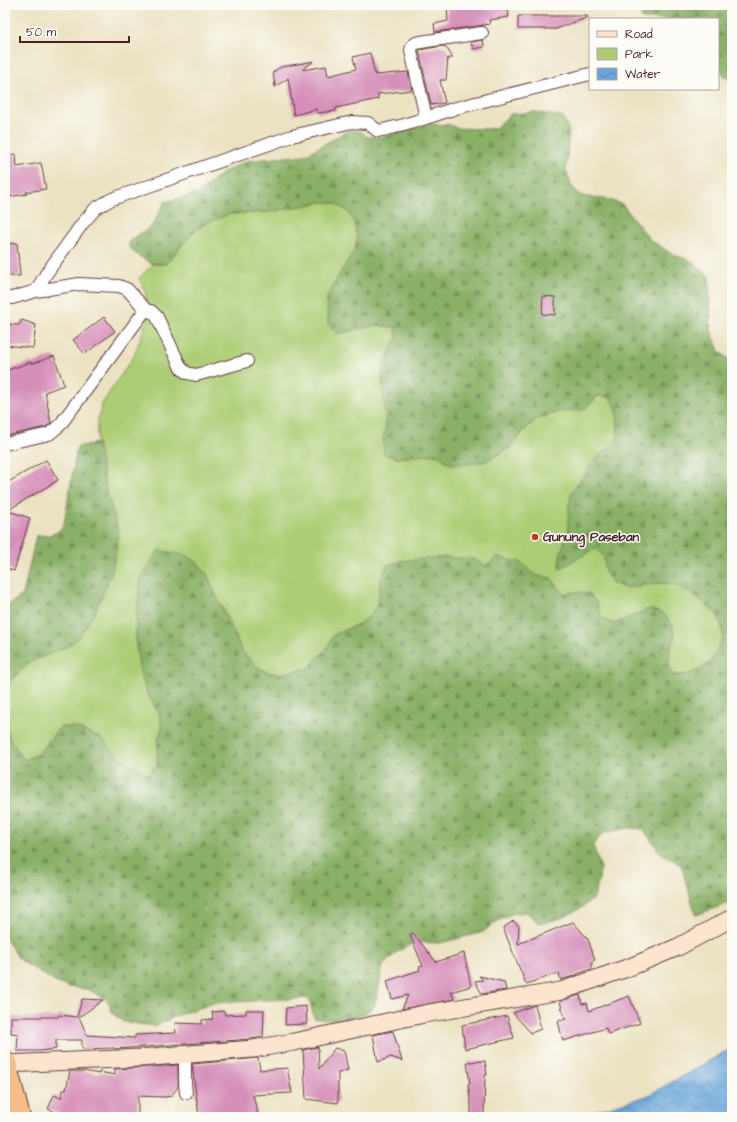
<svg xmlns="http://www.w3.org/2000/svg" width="737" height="1122" viewBox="0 0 737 1122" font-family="'Architects Daughter',sans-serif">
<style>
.green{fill:#accd75;stroke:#7b7650}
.forest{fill:url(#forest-firs);stroke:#6a6848}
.water{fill:url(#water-waves);stroke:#5a6283}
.building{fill:#d68fb9}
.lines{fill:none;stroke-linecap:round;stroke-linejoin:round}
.street-casing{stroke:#623c42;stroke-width:14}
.secondary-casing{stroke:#623c42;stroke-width:19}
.highway-casing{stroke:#623c42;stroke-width:24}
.street{stroke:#fff;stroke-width:12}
.secondary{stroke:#fce5cf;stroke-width:17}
.highway{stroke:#f7bd88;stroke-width:22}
.poi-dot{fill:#c8321e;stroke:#fdfcf7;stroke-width:1.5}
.labels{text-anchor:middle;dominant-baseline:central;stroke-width:3;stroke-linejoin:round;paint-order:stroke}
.poi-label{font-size:13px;font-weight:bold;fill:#4a1f2b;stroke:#fdfcf7;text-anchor:start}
</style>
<defs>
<pattern id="forest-firs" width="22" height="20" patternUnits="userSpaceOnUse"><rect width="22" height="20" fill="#89b066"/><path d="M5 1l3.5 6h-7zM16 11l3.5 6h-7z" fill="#728f54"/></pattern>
<pattern id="water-waves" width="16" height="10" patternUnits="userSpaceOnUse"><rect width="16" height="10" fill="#6ba6db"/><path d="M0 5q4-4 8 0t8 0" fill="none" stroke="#5a87b2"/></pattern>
</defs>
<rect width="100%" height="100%" fill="#fdfcf7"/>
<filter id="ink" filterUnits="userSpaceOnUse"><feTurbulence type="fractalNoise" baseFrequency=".025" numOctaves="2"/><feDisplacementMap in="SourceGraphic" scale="8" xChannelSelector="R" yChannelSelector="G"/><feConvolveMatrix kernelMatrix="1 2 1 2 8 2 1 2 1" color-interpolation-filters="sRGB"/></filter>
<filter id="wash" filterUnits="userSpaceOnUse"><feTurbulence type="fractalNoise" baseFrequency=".012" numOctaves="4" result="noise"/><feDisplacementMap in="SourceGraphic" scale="16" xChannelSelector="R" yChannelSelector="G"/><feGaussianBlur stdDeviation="0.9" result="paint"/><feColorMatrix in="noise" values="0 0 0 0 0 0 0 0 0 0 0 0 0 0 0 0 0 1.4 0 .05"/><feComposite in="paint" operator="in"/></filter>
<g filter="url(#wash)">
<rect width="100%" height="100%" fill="#ebe2c1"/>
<!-- green -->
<path class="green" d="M322,202l13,1 11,7 8,11 3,17 -2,12 -15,23 -3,61 39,-9 20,2 1,12 -5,6 -6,82 -3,13 14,18 41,-4 10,9 62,-15 17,-21 10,-8 24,-8 22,-1 15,-14 11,1 8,12 1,27 -2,6 -22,19 -25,44 -1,26 -8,25v12l35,-20 10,9v14l19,17 37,-5 13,1 23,13 20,17 5,11 1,13 -13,25 -11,7 -13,5h-14c-5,-17 -4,-21 3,-38l-25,-28 -37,15 -12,-6 -3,-13 -21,-13 -13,2 -13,-16 -14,-2 -17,-14 -34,4 -13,-7 -92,19 -3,27 -8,11 -11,8 -25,11 -7,13 -18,20 -27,6 -13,-1 -12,-6 -15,-16 -36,-78 -9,-11 -61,54 11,77 13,22 2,13 -4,12 -1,26 -9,9 -9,-5 -18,-12 -20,-20 -27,-11h-14l-22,27 -14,7 -15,-23 -4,-15v-37l25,-24 38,-16 51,-113 -14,-48 -8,-42v-21l6,-20 31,-46 14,-38 -2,-24 -7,-16 14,-14h13l28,-33 10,-7 26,-10 39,-2z"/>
<!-- forest -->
<path class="forest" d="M641,5h91v75l-8,-3 -6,-14v-44h-76z
M536,112l27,5 6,13 -3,40 5,15 10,11 29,4 13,5 27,35 24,15 16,5 19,16 2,54 8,21 13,11v540l-36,13 -15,-50 -21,-13 -17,-23 -13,-1 -27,5 -10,12 7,21 -1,13 -5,19 -11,9 -19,10 -21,6 -6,-1 -11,-10 -15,2 -17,9 -11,9 -43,11 -25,-1 -18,10 -14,14 -8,39c-3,3 -6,6 -10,8 -12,6 -38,9 -51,5l-5,-20 -95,5 -31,10 -28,13 -31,-4 -11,-8 -5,-13 -15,-9 -6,-3 -19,-2 -13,-5 -35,-22 -15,-22v-215l4,15 15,22 14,-6 22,-27h14l27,11 20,20 18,12 9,4 9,-8 1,-26 4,-12 -2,-13 -13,-22 -7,-21 -4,-26v-30l5,-38 18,-28 26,5 12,7 9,11 36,78 15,16 12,6 13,1 27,-6 18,-20 7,-13 25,-11 11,-8 8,-11 3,-27 6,-12 13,-5 45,-4 28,2 13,7 11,-9 23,5 17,14 14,2 13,16 13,-2 13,2 8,11 3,13 12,6 37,-15 14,5 8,10 3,13 -5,12 -2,13 4,13h14l13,-5 11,-7 13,-25 -1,-12 -5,-12 -20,-17 -23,-13 -13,-1 -37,5 -12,-6 -7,-11 -1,-14 -9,-9 -35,21v-13l8,-25 1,-26 3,-13 22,-31 22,-19 2,-6 -1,-27 -8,-12 -12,-1 -13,14 -23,1 -24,8 -10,8 -17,21 -24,13 -25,4 -13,-2 -11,-9 -40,4 -13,-4 -1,-14 3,-13 -4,-52 10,-30 5,-6 -1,-12 -20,-2 -39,9 -9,-10 -1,-26 13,-25 15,-23 2,-12 -3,-17 -8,-11 -11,-7 -13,-1 -53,10 -39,2 -26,10 -10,7 -28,33h-13l-16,-9 -8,-8v-6l23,-15 13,-24 32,-8 27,-22 23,-11 58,-6 44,-25 13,2 5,5h15l47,-13 22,1 5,3 31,1 8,-1 16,-14z
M97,443l8,42 14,48 -7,39 -17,40 -17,26 -10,8 -38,16 -25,24 1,-80 17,-11 13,-59c13,-1 21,0 28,-12l13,-77z"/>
<!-- water -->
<path class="water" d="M732,1048v69h-158l73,-21z"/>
<g id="blocks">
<!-- building -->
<path class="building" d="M447,5h40l1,4 20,-3 1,11 -20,3 1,4 -55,8 -1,-8 14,-3z
M518,16h69l1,1 -32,12h-38z
M483,40l1,7 -11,2 -2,-7z
M442,46l4,1 7,11h-5l-2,22h-6l5,23 -14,2 -12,-55z
M370,53l5,22 33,-3 4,18 -34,4v5l-42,9v3l-19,2v-4l-23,6 -6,-37 -13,9 -2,-15 8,-5 33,-6 -11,8v1l23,-4 2,10 28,-7 -3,-12z
M16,154l1,13 24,-4 5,26 -20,3 1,2 -18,3 -1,-5h-3v-37z
M17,243l3,33h-15v-32z
M543,296l12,1v18l-13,-1z
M104,317l11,14 -30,23 -12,-14z
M22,320l14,5 -3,23 -28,-3v-12h1l1,-9 12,1z
M54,356l10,29 -19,7 6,31 -5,4 -41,9v-65l26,-9v2z
M46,460l12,20 -53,32v-28z
M11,512l19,6 -16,53 -9,-3v-35z
M513,921l6,5 -1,18 55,-22 15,17 7,21 -3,1v8l-15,5v1l-16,5 -2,-7 -33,11 -23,-56z
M413,933l23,29 28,-9 7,33 -20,6 3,7 -52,10 6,-14 -16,4 -5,-18 33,-11 -1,-3 4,-1 -13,-31z
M479,976l25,6 2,8 -24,4 -7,-13 8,-1z
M580,995l2,9 5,-1 2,8 40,-15 11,27 -32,11 -2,-6 -43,13 -5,-20 8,-2 -3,-6 -3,-12z
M82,999l21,1 -24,17 8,18 48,3v-3l41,-2 -1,-10 27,1v-4l11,-1 -1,-7 12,-1 1,4 21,-1v-4h18l-1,27 -11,2 -137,10v-1l-33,1v-9h-26v9l-15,2h-24l1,-17 -7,-1v-16h47l1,-2 18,2z
M535,1005l6,24 -10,4 -18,-20z
M306,1006l1,18 -22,1 1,-17z
M507,1016l7,22 -49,11 -3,-24z
M393,1031l9,30 -11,-4 -13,5 -5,-27z
M318,1047l1,22 16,-21 9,3 4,19 -10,3v30l-32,-4 -3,-49z
M258,1058l2,12 27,-2 5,25 -39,2 5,20 -15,2h-44l-7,-53z
M485,1061l2,14h-2l-1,40h-13v-9l-3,-22h2l-3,-22z
M178,1065v22l-7,9 -6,1 -27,-1v20l-25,-1v2h-46l-19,-8 6,-14 7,3 2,-8h3l4,-19h14l15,3v-2l16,3v-6z"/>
</g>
</g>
<g filter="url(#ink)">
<use href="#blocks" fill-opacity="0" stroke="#623c42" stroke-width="1"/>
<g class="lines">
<!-- street casing -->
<g class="street-casing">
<path id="street" d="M426,118l30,-10 134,-34
M36,291l43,-7 40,2 8,3 20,22h4l6,6 24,51 6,5 9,2 51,-14
M5,298h7l24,-7 10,-17 36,-50 14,-16 16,-9 180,-63 60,-14 16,1 10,8 26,-6 22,-7 -15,-67 1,-5 4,-3 11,-2 55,-8
M5,444l44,-10 11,-9 83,-112 4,-2
M185,1055v28l1,10"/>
</g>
<!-- secondary casing -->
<g class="secondary-casing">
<path id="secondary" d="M6,1064l134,-6 113,-9 41,-7 130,-28 137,-23 69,-24 48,-20 54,-29"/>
</g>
<!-- highway casing -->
<g class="highway-casing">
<path id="highway" d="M5,1063l14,54"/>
</g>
<!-- street -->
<use href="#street" class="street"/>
<!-- secondary -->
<use href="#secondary" class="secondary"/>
<!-- highway -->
<use href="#highway" class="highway"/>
</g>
</g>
<!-- markers -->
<circle class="poi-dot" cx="535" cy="537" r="4"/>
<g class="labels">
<!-- poi labels -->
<g class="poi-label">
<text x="543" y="537">Gunung Paseban</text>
</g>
</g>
<!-- margin -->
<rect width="737" height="1122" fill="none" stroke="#fdfcf7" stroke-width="20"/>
<!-- legend -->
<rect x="589" y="18" width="130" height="72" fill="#fdfcf7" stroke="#b5a4a5"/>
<rect x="597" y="31" width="20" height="6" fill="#fce5cf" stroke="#b5a4a5"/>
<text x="625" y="38" font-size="12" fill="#4a1f2b">Road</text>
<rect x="597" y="48" width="20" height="12" fill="#accd75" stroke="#b5a4a5"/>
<text x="625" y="58" font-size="12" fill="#4a1f2b">Park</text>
<rect x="597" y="68" width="20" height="12" fill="url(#water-waves)" stroke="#b5a4a5"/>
<text x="625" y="78" font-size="12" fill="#4a1f2b">Water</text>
<!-- scale -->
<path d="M20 36v6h109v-6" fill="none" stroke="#4a1f2b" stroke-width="2"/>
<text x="26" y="36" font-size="12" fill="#4a1f2b" stroke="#fdfcf7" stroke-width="3" paint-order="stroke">50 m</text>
</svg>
